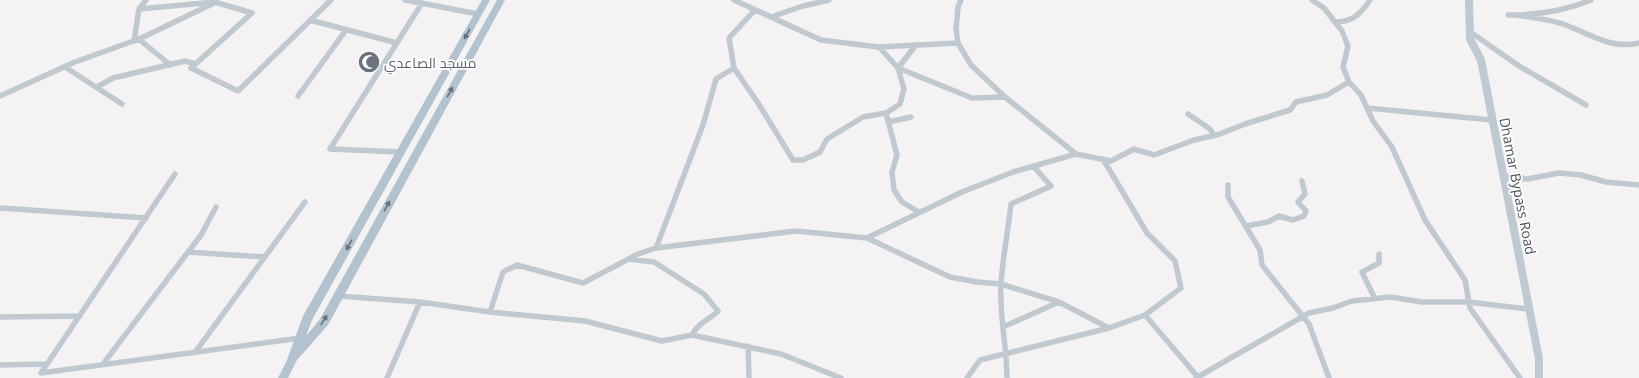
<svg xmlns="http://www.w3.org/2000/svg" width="1639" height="378" viewBox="0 0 1639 378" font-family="'Open Sans',Cairo,sans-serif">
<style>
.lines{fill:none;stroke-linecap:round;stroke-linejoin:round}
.minor{stroke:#c0c9d0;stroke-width:5.5}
.secondary{stroke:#bfc9d2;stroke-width:8}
.primary{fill:#b3c2cf;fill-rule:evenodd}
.oneway{fill:#64707b}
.labels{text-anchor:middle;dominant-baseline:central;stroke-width:3.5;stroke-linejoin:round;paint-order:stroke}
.worship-label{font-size:14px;fill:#5b616d;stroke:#fff;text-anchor:start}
.street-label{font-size:14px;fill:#4a555f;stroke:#fff}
</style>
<rect width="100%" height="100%" fill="#f4f2f2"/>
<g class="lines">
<!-- minor -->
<path class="minor" d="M405,0l73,14
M734,0l87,40 58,7 79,-4
M961,0l-3,7 -2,22 2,14 13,22 34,32 71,57 35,7 23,-12 20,6 40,-15 23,-5 28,-11 45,-14 6,-8 31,-7 22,-13
M1312,0l12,8 18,23 6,15 -5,21 6,15 12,13 12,26 19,26 33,73 40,60 5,28 50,70
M139,9l76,-7 37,11 -61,55 47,23 93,-91
M755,10l-26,28 5,30 24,35 35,57h10l17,-8 7,-13 36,-22 23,-4 14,-9 4,-15 -6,-21 -19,-21
M1508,15c28,0 57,-4 83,-15
M1517,15c15,3 31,4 46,9 25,9 48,26 76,19
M771,17l32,-11 26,-6
M310,20l87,23
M1335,22c17,0 26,-8 35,-22
M1469,31l50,35 67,39
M139,39l31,26
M134,41l5,-32 7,-9
M916,45l-18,23 74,30 33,-1
M65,67l57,37
M97,87l16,-9 72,-17 11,3
M0,96l75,-34 64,-23 73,-35
M298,96l48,-66
M1367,108l125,12
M886,113l11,42 -5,17 2,18 8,12 17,10
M1188,114l22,15 4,6
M888,122l23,-5
M330,149l92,-146
M330,149l71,3
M1103,159l44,74 28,28 6,27 -36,27 52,61
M175,174l-134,199 260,-35
M1503,176l24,3 32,-6 22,2 25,7 33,3
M1228,185v12l32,53 2,15 47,59 20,54
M0,208l146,10
M1246,226l22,-4 11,-6 14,4 11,-4 2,-5 -8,-9 7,-8 -3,-13
M867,238l83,39 27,5 24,2 58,18 50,26
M656,248l47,-123 13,-46 18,-11
M188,252l77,5
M628,259l26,3 50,32 14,17c-9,9 -21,13 -26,24
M338,296l82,6 70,10 95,9 77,20 30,-6 89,19 60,24
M1375,299l-13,-27 17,-9v-9
M490,312l13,-40 14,-7 66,18 55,-29 18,-6 140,-17 71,7 95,-46 51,-20 63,-18
M0,317l80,-1
M1003,327l56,-25
M748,346l1,32
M196,351l109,-149
M103,364l98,-129 15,-28
M0,365l47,-1
M387,378l33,-76
M967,378l13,-18 129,-32 36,-13
M1007,378c0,-32 -8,-63 -6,-95 2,-26 7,-53 10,-79l40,-18 -18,-20
M1196,378l113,-65 24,-5 19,-7 38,-4 32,5h46l61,7"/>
<!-- secondary -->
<path class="secondary" d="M1469,0l1,39 11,21 58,299v19"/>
<!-- primary -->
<path class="primary" d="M482,0h8l-178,320 -6,16 14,-17 177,-319h8l-177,325 -31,35 -9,18h-10l9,-18 16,-44z"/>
</g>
<!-- one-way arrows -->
<defs><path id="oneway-solid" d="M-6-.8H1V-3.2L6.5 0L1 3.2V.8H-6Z"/></defs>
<g class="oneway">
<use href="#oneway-solid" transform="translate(467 34) rotate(119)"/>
<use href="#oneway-solid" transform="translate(450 92) rotate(-61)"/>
<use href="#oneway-solid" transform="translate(387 206) rotate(-61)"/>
<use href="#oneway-solid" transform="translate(349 245) rotate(119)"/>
<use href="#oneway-solid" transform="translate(324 320) rotate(-58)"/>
</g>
<!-- icons -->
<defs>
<g id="mosque-disc" transform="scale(1.15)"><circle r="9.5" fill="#6b7280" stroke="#fff"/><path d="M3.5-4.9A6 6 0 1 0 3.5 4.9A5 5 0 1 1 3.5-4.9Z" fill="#fff"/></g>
</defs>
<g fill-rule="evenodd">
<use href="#mosque-disc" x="369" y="62"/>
</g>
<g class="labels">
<!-- worship labels -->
<g class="worship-label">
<text x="384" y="62">مسجد الصاعدي</text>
</g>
<!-- street labels -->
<g class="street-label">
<text transform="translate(1518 186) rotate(79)">Dhamar Bypass Road</text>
</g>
</g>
</svg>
